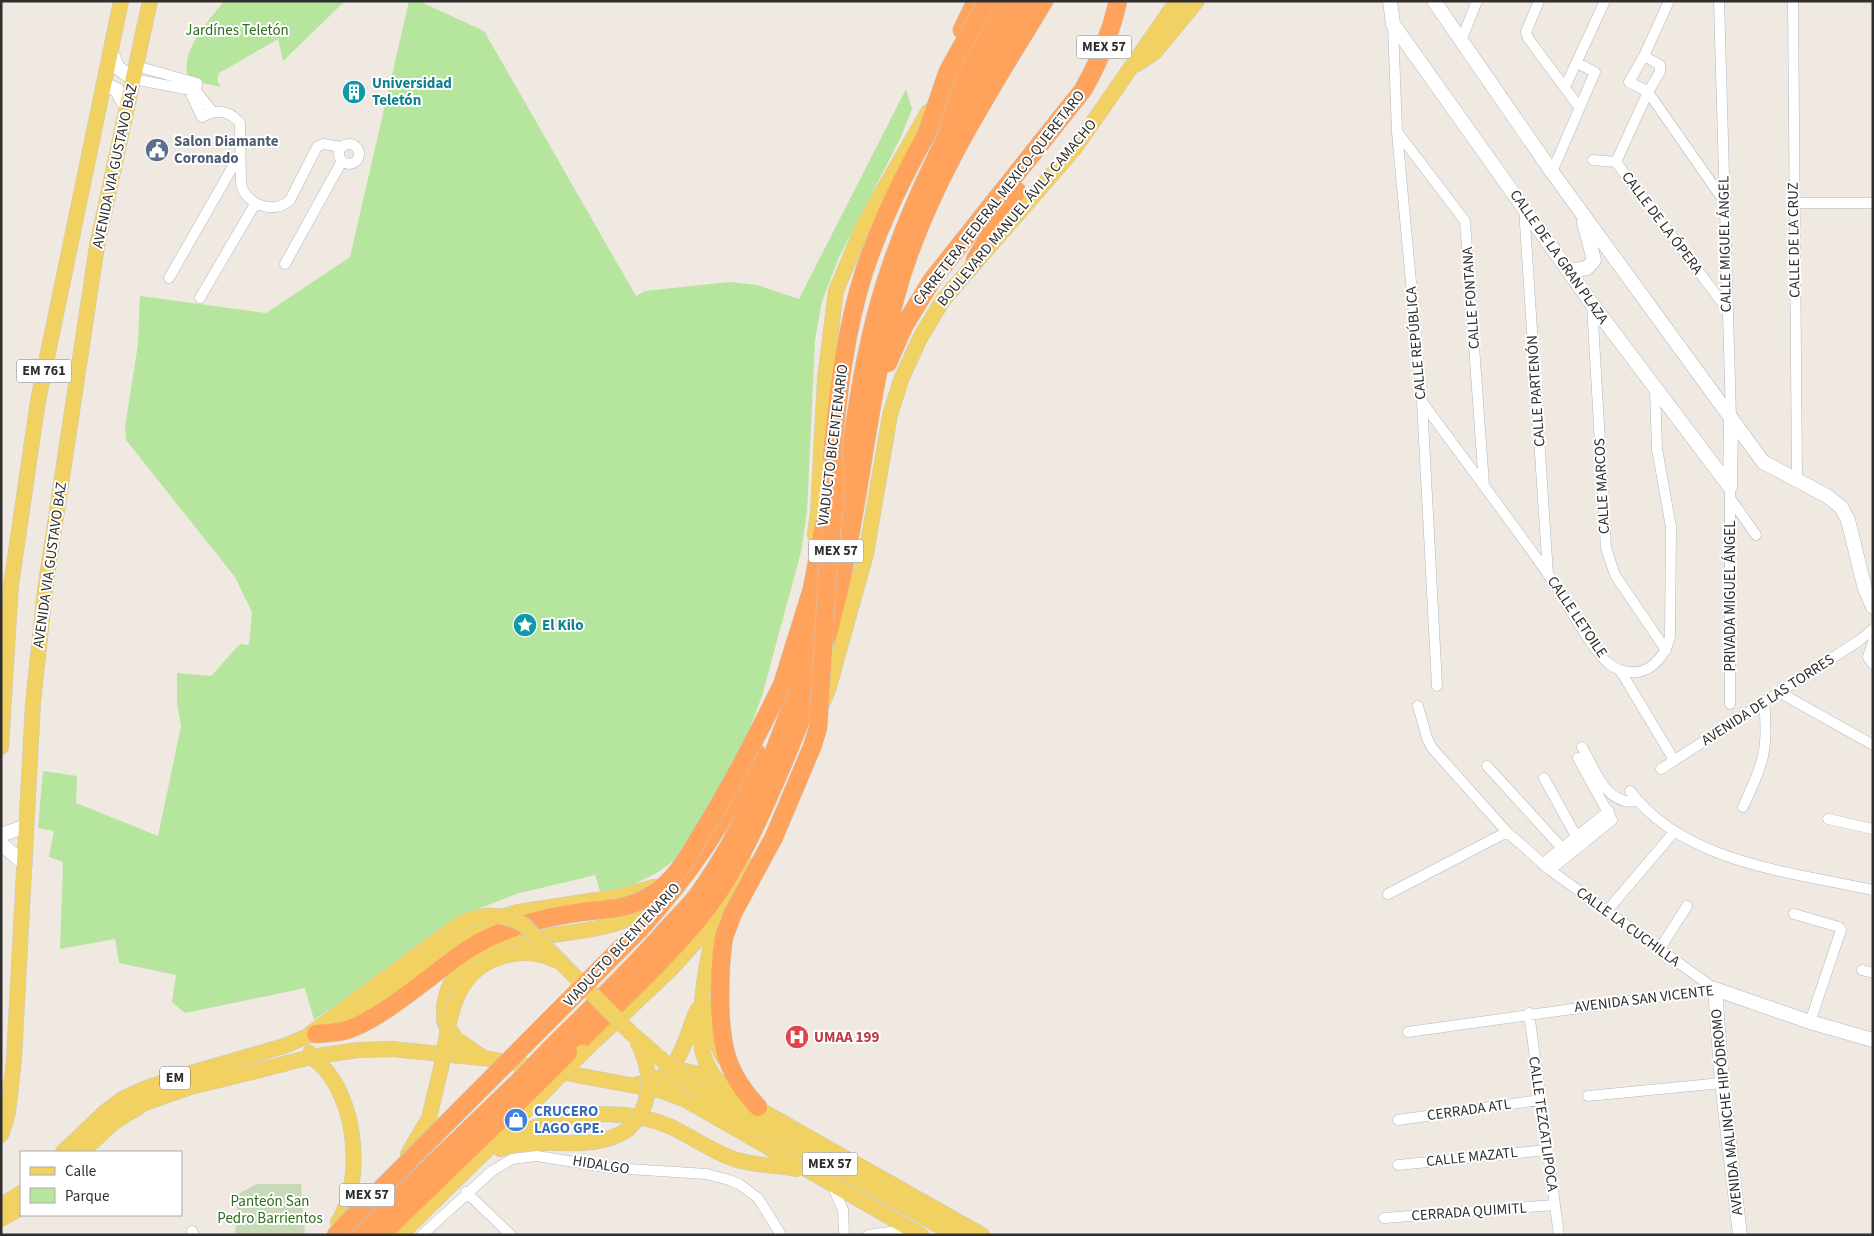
<svg xmlns="http://www.w3.org/2000/svg" width="1874" height="1236" viewBox="0 0 1874 1236" font-family="'Source Sans 3',sans-serif">
<style>
.green{fill:#b6e59e}
.cemetery{fill:#c8d9b8}
.lines{fill:none;stroke-linecap:round;stroke-linejoin:round}
.street-casing{stroke:#b4b7c1;stroke-width:11}
.secondary-casing{stroke:#b4b7c1;stroke-width:15}
.primary-casing{stroke:#c9c9c9;stroke-width:16}
.highway-casing{stroke:#c9c9c9;stroke-width:19}
.street{stroke:#fff;stroke-width:10}
.secondary{stroke:#fff;stroke-width:14}
.primary{stroke:#f2d163;stroke-width:15}
.highway{stroke:#ffa35c;stroke-width:18}
.primary-bridge-casing{stroke:#c9c9c9;stroke-width:16;stroke-linecap:butt}
.highway-bridge-casing{stroke:#c9c9c9;stroke-width:19;stroke-linecap:butt}
.primary-bridge{stroke:#f2d163;stroke-width:15}
.highway-bridge{stroke:#ffa35c;stroke-width:18}
.labels{text-anchor:middle;dominant-baseline:central;stroke-width:4;stroke-linejoin:round;paint-order:stroke}
.shield{fill:#fff;stroke:#6d6d6d;stroke-width:1}
.shield-label{font-size:14px;font-weight:bold;fill:#2e2e2e}
.park-label{font-size:15px;fill:#2c6e1b;stroke:#fff}
.culture-label{font-size:15px;font-weight:bold;fill:#0d838f;stroke:#fff;text-anchor:start}
.service-label{font-size:15px;font-weight:bold;fill:#4e5e75;stroke:#fff;text-anchor:start}
.street-label{font-size:15px;fill:#2e2e2e;stroke:#fff}
.health-label{font-size:15px;font-weight:bold;fill:#be3a42;stroke:#fff;text-anchor:start}
.shop-label{font-size:15px;font-weight:bold;fill:#366cbe;stroke:#fff;text-anchor:start}
</style>
<rect width="100%" height="100%" fill="#efe9e1"/>
<!-- green -->
<path class="green" d="M224,1h121l-62,60 -5,-22 -59,34 -2,8 4,6 -18,-4 -15,-6c-8,-27 21,-56 36,-76z
M409,1h10l65,30 152,265 9,-5 84,-9 28,3 42,14 107,-210 6,20 -12,30 -61,118 -17,44 -7,39 -8,172 -6,40 -39,144 -17,45 -63,114 -24,17 -31,16 -26,6 -6,-19 -79,19 -48,19 -154,107 -9,-32 -120,25 -13,-11 4,-27 -57,-12 -4,-24 -55,10 3,-87 -14,-5 5,-26 -16,-3 5,-57 34,5 -1,27 82,33 23,-110 -4,-22v-31l34,3 29,-32 9,1 3,-33 -17,-35 -109,-137 -1,-13 13,-83 2,-48 126,17 84,-56z"/>
<!-- cemetery -->
<path class="cemetery" d="M257,1184h44l4,51h-70l3,-41z"/>
<g class="lines">
<!-- street casing -->
<g class="street-casing">
<path id="street" d="M1539,1l-13,31 2,6 51,69
M1669,1l-25,55 -15,26 19,10 76,109
M1719,1l12,417
M1793,1l4,478
M1393,25l4,107 25,269 15,285
M1461,41l16,-40
M136,66l61,17 -1,8 16,20
M133,79l63,12
M191,82l-2,8 13,27c14,-8 27,-7 38,6l1,61c5,21 33,31 49,16l27,-53 6,-3 19,3
M1565,87l40,-86
M1398,133l67,88 19,264
M339 154a10 10 0 1 1 20 0a10 10 0 1 1-20 0Z
M1593,160l23,2 32,-70 12,-20v-7l-16,-9
M1616,162l111,147
M1552,172l43,-100 -18,-9
M1794,203h79
M1524,208l24,367
M285,264l57,-103
M169,278l71,-124
M200,298l55,-94
M1592,304l14,244 9,27 51,75
M1422,402c42,57 85,114 126,172 18,27 33,58 54,83 4,5 12,11 18,13 27,9 44,-11 50,-33l1,-110 -14,-78 -2,-59
M1730,498l26,37
M1873,642l-5,15 5,7
M1620,670l54,90
M1779,692l94,53
M1730,704v-217
M1418,706l9,32 5,10 75,84 43,38 165,119
M1582,747c13,22 24,60 55,54
M1487,766l74,81
M1661,769l199,-129 13,-11
M1544,778l32,58
M1630,791c54,72 161,81 243,99
M1743,807c20,-43 26,-57 21,-105
M1828,819l45,10
M1542,864l67,-53
M1550,870l62,-50 -34,-62
M1388,894l119,-62
M1606,912l69,-81
M1794,914l45,13 2,3 -31,92
M1659,950l28,-44
M1862,970l11,3
M1529,1013l30,222
M1408,1032l307,-43
M1588,1096l134,-13
M1398,1120l142,-20
M1398,1165l149,-15
M832,1185l11,25 1,25
M466,1192l45,43
M1384,1218l170,-13
M192,1231l2,4
M422,1235l70,-64 20,-12 25,-3 75,12 95,6 22,6 10,4 19,14 23,37
M868,1235l43,-6"/>
</g>
<!-- secondary casing -->
<g class="secondary-casing">
<path id="secondary" d="M1390,1l3,23 199,280 138,183
M1434,1l118,171 211,290 64,34 14,11 7,13 17,69 8,18
M110,49l7,18 16,12
M104,84l13,6 10,19
M1569,271l18,-3 7,-8 -10,-37
M1730,487l1,-68
M1,835l25,-9
M1,844l24,20
M1740,1235l-18,-152 -7,-94 95,33 63,18"/>
</g>
<!-- primary casing -->
<g class="primary-casing">
<path id="primary" d="M1137,64l18,-12 42,-51
M815,535l3,-24 7,-133 11,-87 28,-67 64,-112
M822,704l6,-14 38,-136 24,-139 11,-35 19,-42 23,-38 132,-152 102,-147
M1,747l10,-162 27,-184 83,-400
M718,918c-10,31 -23,105 -15,135 3,12 9,22 17,30
M711,1008l1,24 11,25
M444,1021l12,18 25,17
M446,1026c-4,-14 -2,-28 4,-41 26,-49 100,-47 148,-57 21,-4 39,-12 57,-22
M326,1030l25,-12 118,-85 25,-14 24,-7 104,-16 32,-9
M583,1052l86,-81 51,-56 30,-49
M310,1053l1,4c45,29 55,122 27,165
M638,1084c41,-3 46,-43 59,-74
M705,1094l250,141
M680,1097l-7,-9 2,-11 11,-6 9,2 287,162
M1,1135l7,-22 6,-54 19,-356 12,-113 52,-344 53,-245
M493,1144c55,-26 118,-42 176,-18 22,10 42,25 65,33 20,7 42,6 63,10
M500,1149c41,-15 89,6 127,-19
M63,1152l42,-40 19,-14 22,-10 45,-15 93,-27 22,-9 146,-108
M82,1152l31,-29 32,-20 46,-16 57,-14 63,-16 47,-7 34,-1 99,10 171,32 24,9 235,135
M408,1154l21,-36 12,-50
M1,1206l20,-13
M1,1219l20,-11
M400,1235l93,-91 57,-58"/>
</g>
<!-- highway casing -->
<g class="highway-casing">
<path id="highway" d="M962,30l14,-29
M975,260l42,-69
M888,363l16,-37 28,-46 151,-190c16,-28 28,-57 35,-89
M832,457c6,-63 13,-125 32,-185 32,-98 90,-184 142,-271
M841,521c10,-67 17,-136 34,-202 29,-113 88,-219 149,-318
M827,637c34,-118 38,-244 75,-362 31,-99 89,-186 142,-274
M778,698l34,-109 13,-69
M639,930c48,-53 90,-111 117,-178
M724,937c-4,23 -4,43 -4,65 1,45 6,71 38,105
M316,1034c9,-1 18,-1 27,-3 35,-8 92,-60 124,-81 41,-27 95,-37 142,-41
M549,1050c40,-40 81,-78 117,-120 10,-11 22,-22 31,-34 59,-81 100,-195 125,-291
M568,1053c45,-46 101,-95 140,-146 33,-44 52,-91 74,-141 13,-32 27,-63 36,-96
M336,1235l10,-11
M359,1235l160,-154
M381,1235l155,-150"/>
</g>
<!-- street -->
<use href="#street" class="street"/>
<!-- secondary -->
<use href="#secondary" class="secondary"/>
<!-- primary -->
<use href="#primary" class="primary"/>
<!-- highway -->
<use href="#highway" class="highway"/>
<!-- primary-bridge casing -->
<g class="primary-bridge-casing">
<path id="primary-bridge" d="M452,929c23,-16 48,-18 72,-4l106,107 55,48 20,14
M441,1068c5,-24 7,-53 18,-75 17,-36 63,-50 98,-32
M550,1086l33,-34
M627,1130c27,-24 26,-59 10,-89"/>
</g>
<!-- highway-bridge casing -->
<g class="highway-bridge-casing">
<path id="highway-bridge" d="M925,138l23,-67 39,-70
M609,909c22,-2 42,-11 58,-26 15,-14 25,-33 35,-50 30,-48 56,-99 81,-150
M724,937l9,-24 41,-76 38,-90 6,-19 11,-175 6,-54 -2,-57
M519,1081l30,-31
M536,1085l32,-32
M346,1224l293,-294"/>
</g>
<!-- primary-bridge -->
<use href="#primary-bridge" class="primary-bridge"/>
<!-- highway-bridge -->
<use href="#highway-bridge" class="highway-bridge"/>
</g>
<!-- icons -->
<defs>
<g id="building-disc" transform="scale(1.25)"><circle r="9.5" fill="#0f9aa8" stroke="#fff"/><path d="M-4-6H4V6H1V3H-1V6H-4ZM-2.5-4.3h1.7v1.8h-1.7ZM.8-4.3h1.7v1.8H.8ZM-2.5-1h1.7V.8h-1.7ZM.8-1h1.7V.8H.8Z" fill="#fff"/></g>
<g id="civic-disc" transform="scale(1.25)"><circle r="9.5" fill="#5c6f8a" stroke="#fff"/><path d="M-.6-6.5H3V-4.5H.6V-3L4-1V1h2V6H-6V1h2V-1L-.6-3ZM-1.2 2.5V6h2.4V2.5Z" fill="#fff"/></g>
<g id="sight-disc" transform="scale(1.25)"><circle r="9.5" fill="#0f9aa8" stroke="#fff"/><path d="M0-6L1.8-2.2L6-1.7L2.9 1.2L3.7 5.4L0 3.3L-3.7 5.4L-2.9 1.2L-6-1.7L-1.8-2.2Z" fill="#fff"/></g>
<g id="hospital-disc" transform="scale(1.25)"><circle r="9.5" fill="#e0444e" stroke="#fff"/><path d="M-5-5h3v3.5h4V-5h3V5h-3V1.5h-4V5h-3Z" fill="#fff"/></g>
<g id="shop-disc" transform="scale(1.25)"><circle r="9.5" fill="#3f7fe0" stroke="#fff"/><path d="M-5-2.5h2.3a2.7 3.5 0 0 1 5.4 0H5L5.5 6h-11ZM-1.5-2.5h3a1.5 2.3 0 0 0-3 0Z" fill="#fff"/></g>
</defs>
<g fill-rule="evenodd">
<use href="#building-disc" x="354" y="92"/>
<use href="#civic-disc" x="157" y="150"/>
<use href="#sight-disc" x="525" y="625"/>
<use href="#hospital-disc" x="797" y="1037"/>
<use href="#shop-disc" x="516" y="1120"/>
</g>
<g class="labels">
<!-- shield labels -->
<g class="shield">
<rect x="1076.5" y="35.5" width="55" height="23" rx="4"/>
<rect x="16.5" y="359.5" width="55" height="23" rx="4"/>
<rect x="808.5" y="539.5" width="55" height="23" rx="4"/>
<rect x="160" y="1066.5" width="30" height="23" rx="4"/>
<rect x="802.5" y="1152.5" width="55" height="23" rx="4"/>
<rect x="339.5" y="1183.5" width="55" height="23" rx="4"/>
</g>
<g class="shield-label">
<text x="1104" y="47">MEX 57</text>
<text x="44" y="371">EM 761</text>
<text x="836" y="551">MEX 57</text>
<text x="175" y="1078">EM</text>
<text x="830" y="1164">MEX 57</text>
<text x="367" y="1195">MEX 57</text>
</g>
<!-- park labels -->
<g class="park-label">
<text x="237" y="30">Jardínes Teletón</text>
<text x="270" y="1201">Panteón San<tspan x="270" dy="17">Pedro Barrientos</tspan></text>
</g>
<!-- culture labels -->
<g class="culture-label">
<text x="372" y="83">Universidad<tspan x="372" dy="17">Teletón</tspan></text>
<text x="542" y="625">El Kilo</text>
</g>
<!-- service labels -->
<g class="service-label">
<text x="174" y="141">Salon Diamante<tspan x="174" dy="17">Coronado</tspan></text>
</g>
<!-- street labels -->
<g class="street-label">
<text transform="translate(115 166) rotate(-78)">AVENIDA VIA GUSTAVO BAZ</text>
<text transform="translate(999 198) rotate(-52)">CARRETERA FEDERAL MEXICO-QUERETARO</text>
<text transform="translate(1017 213) rotate(-50)">BOULEVARD MANUEL ÁVILA CAMACHO</text>
<text transform="translate(1662 223) rotate(53)">CALLE DE LA ÓPERA</text>
<text transform="translate(1794 240) rotate(-91)">CALLE DE LA CRUZ</text>
<text transform="translate(1725 244) rotate(-91)">CALLE MIGUEL ÁNGEL</text>
<text transform="translate(1559 257) rotate(55)">CALLE DE LA GRAN PLAZA</text>
<text transform="translate(1471 298) rotate(-94)">CALLE FONTANA</text>
<text transform="translate(1416 343) rotate(-95)">CALLE REPÚBLICA</text>
<text transform="translate(1536 391) rotate(-94)">CALLE PARTENÓN</text>
<text transform="translate(833 445) rotate(-83)">VIADUCTO BICENTENARIO</text>
<text transform="translate(1602 486) rotate(-93)">CALLE MARCOS</text>
<text transform="translate(50 565) rotate(-82)">AVENIDA VIA GUSTAVO BAZ</text>
<text transform="translate(1730 596) rotate(-90)">PRIVADA MIGUEL ÁNGEL</text>
<text transform="translate(1577 617) rotate(56)">CALLE LETOILE</text>
<text transform="translate(1768 700) rotate(-33)">AVENIDA DE LAS TORRES</text>
<text transform="translate(1628 927) rotate(36)">CALLE LA CUCHILLA</text>
<text transform="translate(622 945) rotate(-47)">VIADUCTO BICENTENARIO</text>
<text transform="translate(1644 999) rotate(-7)">AVENIDA SAN VICENTE</text>
<text transform="translate(1469 1110) rotate(-8)">CERRADA ATL</text>
<text transform="translate(1727 1112) rotate(-96)">AVENIDA MALINCHE HIPÓDROMO</text>
<text transform="translate(1543 1124) rotate(82)">CALLE TEZCATLIPOCA</text>
<text transform="translate(1472 1157) rotate(-6)">CALLE MAZATL</text>
<text transform="translate(601 1165) rotate(9)">HIDALGO</text>
<text transform="translate(1469 1212) rotate(-4)">CERRADA QUIMITL</text>
</g>
<!-- health labels -->
<g class="health-label">
<text x="814" y="1037">UMAA 199</text>
</g>
<!-- shop labels -->
<g class="shop-label">
<text x="534" y="1111">CRUCERO<tspan x="534" dy="17">LAGO GPE.</tspan></text>
</g>
</g>
<!-- border -->
<rect width="1874" height="1236" fill="none" stroke="#2e2e2e" stroke-width="5"/>
<!-- legend -->
<rect x="20" y="1151" width="162" height="65" fill="#ffffff" stroke="#ababab"/>
<rect x="30" y="1167" width="25" height="8" fill="#f2d163" stroke="#ababab"/>
<text x="65" y="1176" font-size="15" fill="#2e2e2e">Calle</text>
<rect x="30" y="1188" width="25" height="15" fill="#b6e59e" stroke="#ababab"/>
<text x="65" y="1201" font-size="15" fill="#2e2e2e">Parque</text>
</svg>
